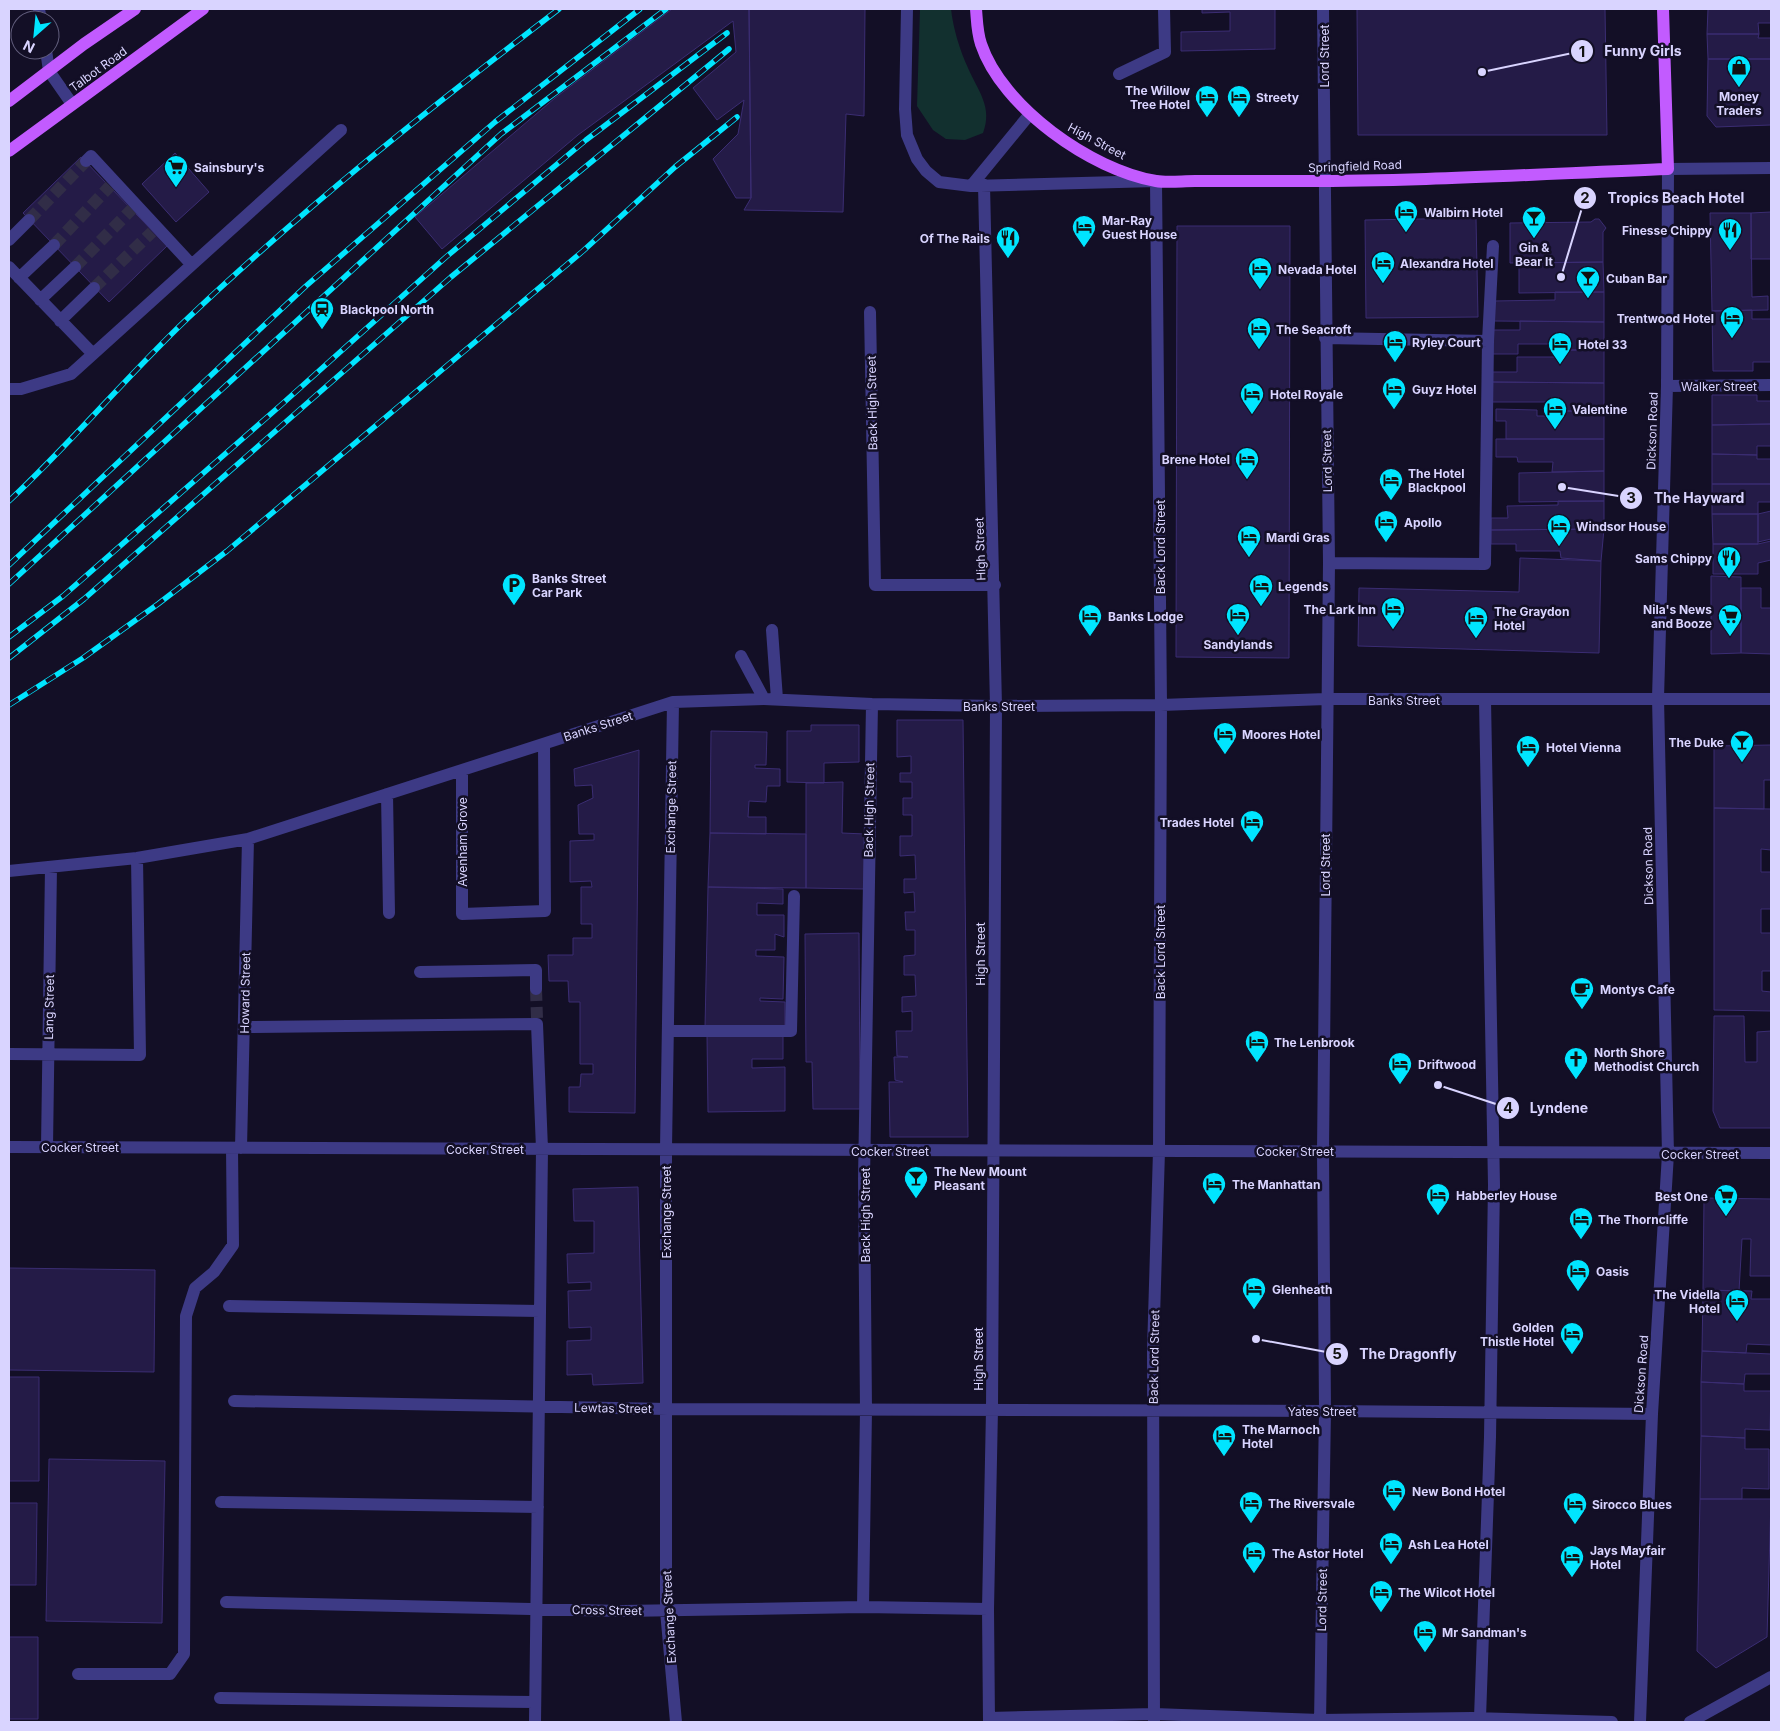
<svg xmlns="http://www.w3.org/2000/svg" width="1780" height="1731" viewBox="0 0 1780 1731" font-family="Inter,sans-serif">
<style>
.green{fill:#12302f}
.building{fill:#241b47;stroke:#3b2d73}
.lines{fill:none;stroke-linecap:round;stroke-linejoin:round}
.minor-tunnel{stroke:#312d47;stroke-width:12;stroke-dasharray:12 6;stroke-linecap:butt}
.minor{stroke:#3d3a85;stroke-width:12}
.major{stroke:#c25bff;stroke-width:12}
.rail-casing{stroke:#00e5ff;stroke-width:5.5}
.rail{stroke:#130f26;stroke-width:4;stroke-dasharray:11;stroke-linecap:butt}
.labels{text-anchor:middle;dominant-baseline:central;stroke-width:5;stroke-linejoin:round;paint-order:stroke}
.street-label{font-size:12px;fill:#d9d4ff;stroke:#130f26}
.poi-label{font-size:12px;font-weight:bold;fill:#d9d4ff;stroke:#130f26;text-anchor:start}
.leader{fill:none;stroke:#d9d4ff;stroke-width:2}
.callout-dot{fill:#d9d4ff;stroke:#130f26;stroke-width:2}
.mark-label{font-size:15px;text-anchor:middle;font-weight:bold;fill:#111}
.callout-label{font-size:14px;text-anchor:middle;font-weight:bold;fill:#d9d4ff;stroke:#130f26;stroke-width:5;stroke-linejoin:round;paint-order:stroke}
</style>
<rect width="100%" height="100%" fill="#130f26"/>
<!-- green -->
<path class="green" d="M920,9h31c2,19 9,42 17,59 10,23 25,39 15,65l-18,7 -19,-1 -13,-9 -16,-24z"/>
<!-- building -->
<path class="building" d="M672,9h77l2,189h-15l-23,-39 25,-25 6,-34 -27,20 -24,-32 43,-36 -3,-31 -155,114 -136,114 -27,-32 140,-119z
M749,9h116l-1,107 -18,-2 -3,98 -99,-2 7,-12z
M1202,9h73v40l-94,2v-19l49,-1v-19l-28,1z
M1357,9h248l2,126h-249z
M1708,9h63v14h-13l1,11h-52z
M1707,34h52l-1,4h13v21h-63z
M1708,59h63v66l-55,2 -9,-11z
M175,153l34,39 -33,30 -34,-38z
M81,157l86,89 -58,56 -86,-89z
M1771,212v47h-20v-46z
M1710,213h41l1,84 16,-1v14l-56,1z
M1476,218l2,99 -112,1 -1,-98z
M1595,219h4l7,9 -3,4v30l-93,1v-40l81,-1z
M1177,226h113l-1,432 -113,-1z
M1603,262l1,30 -85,1v-30z
M1555,292h49v30l-111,-1v-20l62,-1z
M1752,310v9h19v43h-18v9h-40l-1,-60z
M1520,321l84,1v28h-49l-1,-6h-36v10h-27l1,-24h28z
M1555,350h49v33l-113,-1v-10h26v-15h38z
M1491,382l113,1v28h-50v-9h-63z
M1712,395h45v6h14v23l-59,1z
M1496,409l41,1v6h18l-1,-5h50v28h-98v-18h-10z
M1771,424v22h-14v9l-45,-1v-29z
M1496,439h108v32l-52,1 1,-10h-35l-1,-5h-21z
M1712,454l45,1v4h14v25h-59z
M1604,471v30l-85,1v-29z
M1712,484h59v18h-13v12h-46z
M1558,501h46v28l-113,1v-12h17l-1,-12 51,-1z
M1771,511v28l-13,3v-28z
M1712,514h46v30h-45z
M1604,529l-3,32 -40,-3 -1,-7h-44v-7h-25v-14z
M1771,541v19l-13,3v11h-45v-30h45z
M1520,558l81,3 -2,92 -241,-7 1,-58 160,4z
M1711,576l30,1v76l-30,1z
M1741,588h20v20h10v46l-30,-1z
M897,720h66l5,417h-78l-1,-55h14l-8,-2 -1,-23h14l-11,-1 -1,-25h16v-20l-10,1v-15l14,-1 -1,-21h-11v-19l11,-1v-25h-9l-1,-18h10l-1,-20 -10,1v-14h12l-1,-24 -15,1v-20h12v-21h-9v-17h9v-16h-12v-9h11v-17l-14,1z
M811,725h48v37l-35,1v20l-37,-1v-51h24z
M711,731l56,1 -1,33h-11v3l25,1v17h-13l-1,16 -17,-1 -1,16h18v17l-56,-1z
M1771,745v35h-7v29l-50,-1v-62z
M639,750l-4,363 -66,-1v-25h11l1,-13h12v-10h-13v-62h-11l-1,-21h-19l-1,-26h25v-17h19v-14h-11v-37h11l-1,-6 -21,1v-41l24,-1v-6h-15l-1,-29 15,-7 -1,-13 -17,1 -1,-17z
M843,782l-1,51 23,1 -1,55 -58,-1v-105z
M1714,808l57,1v41l-10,-1v23h10v37h-10v24h10v38h-9v20l9,1v19l-57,-1z
M710,833l96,1v54l-98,-1z
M708,887l75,2v15l-26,-1v12h27v22l-9,-3v16h-19v6l28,1 -1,42 -23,-1v3l25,1v27l-80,-1z
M859,933l1,176h-47l-1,-47h-6l-1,-128z
M1714,1016h30l1,46h12v-30l14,-1v97h-51l-7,-17z
M783,1033v26h-31v9l33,-1v44l-77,1 -1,-78z
M638,1187l5,196 -50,2 -1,-11 -25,1v-34l24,-1v-13l-22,1 -1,-37 23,-1v-8l-23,1 -1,-29 27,-1v-32h-20l-1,-32z
M1704,1198l67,1v77h-21l1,-37h-9l-3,52 -36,-1z
M9,1268l146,2 -1,102 -145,-2z
M1703,1290l49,1 -1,8h20v46l-24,-1 -1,9 -44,-2z
M1702,1351l69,3v20h-26l-1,10 -43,-2z
M9,1377h30v104h-30z
M1701,1382l43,2v7h27l-1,39 -25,-1v9l-44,-2z
M1701,1436l44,2v11h24v40l-27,-1v11h-42z
M49,1459l116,2 -3,162 -116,-2z
M1700,1499h71l-4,138 -51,31 -19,-17z
M9,1503h28l-1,82h-27z
M9,1637h29v82h-29z"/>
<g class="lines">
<!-- minor-tunnel -->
<path class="minor-tunnel" d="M29,220l57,-59
M54,245l56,-59
M75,267l57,-58
M94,288l58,-56
M536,989l1,29"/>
<!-- minor -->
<path class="minor" d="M39,9l2,11
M907,9l-2,100 2,26 10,24 9,12 13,11 32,4 185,-5 5,524 -2,446 -6,200 1,371
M46,50l3,21 23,33
M1119,74l46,-22 -1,-43
M86,161l5,-5 100,108
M984,185l12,521 -4,703 -4,200 1,113
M971,186l59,-72
M9,240l20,-20
M9,267l84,87
M19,278l35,-33
M40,300l35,-33
M870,312l5,273h120
M60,321l34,-33
M1325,338l163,3
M1667,386l104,-1
M9,389h12l50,-15 270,-244
M1329,563l156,1 3,-223 5,-95
M772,630l5,69
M741,656l23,43
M673,702l-7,447v462l10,111
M462,770v144l83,-3 -1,-167
M387,794l2,119
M9,871l128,-13 111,-19 425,-137 91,-3 108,5 124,2 165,-1 165,-6h445
M420,972l116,-2v19
M244,1027l293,-3 5,125 -7,573
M668,1031h123l3,-135
M9,1054l131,1 -3,-197
M9,1147l1762,6
M47,1147l4,-280
M241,1148l7,-309
M229,1306l311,5
M234,1401l433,8 658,2 327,3
M221,1502l317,5
M226,1602l396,9 241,-4 125,2
M863,1607l3,-197 -2,-231 8,-475
M78,1674h92l14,-20 2,-338 9,-28 19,-16 19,-27 -1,-97
M220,1698l315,4
M989,1718l165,-4 166,6 152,-2 140,4
M1480,1718l10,-281 4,-252 -9,-485
M1320,1722l5,-311 -2,-260 6,-588 -6,-554
M1640,1722l12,-308 16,-260 -10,-456 9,-312 1,-217 103,-1
M1690,1722l81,-45"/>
<!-- major -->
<path class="major" d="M976,9c1,11 1,23 5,35 21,63 110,126 175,137 12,2 26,0 39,0 28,0 57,0 86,0 129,1 258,-7 387,-12l-5,-160
M9,101l75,-57 51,-35
M9,151l194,-142"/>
<!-- rail casing -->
<g class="rail-casing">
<path id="rail" d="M9,501c62,-58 117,-124 179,-183 117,-111 243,-211 371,-309
M9,565l297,-279 189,-164 145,-113
M9,584l492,-450 165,-125
M9,637l54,-41 218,-191 165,-148 140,-117 141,-107
M9,658l75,-59 367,-322 278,-228
M9,705l74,-47 75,-54 69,-53 356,-300 92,-84 62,-50"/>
</g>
<!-- rail -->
<use href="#rail" class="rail"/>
</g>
<!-- icons -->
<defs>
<g id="shop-pin" transform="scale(1.25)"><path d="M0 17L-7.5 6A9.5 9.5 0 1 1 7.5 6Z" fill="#00e5ff" stroke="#130f26"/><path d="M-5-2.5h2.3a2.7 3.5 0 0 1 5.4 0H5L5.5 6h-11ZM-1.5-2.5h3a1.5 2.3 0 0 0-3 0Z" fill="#111"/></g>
<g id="hotel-pin" transform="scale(1.25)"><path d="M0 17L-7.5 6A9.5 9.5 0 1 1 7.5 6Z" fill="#00e5ff" stroke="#130f26"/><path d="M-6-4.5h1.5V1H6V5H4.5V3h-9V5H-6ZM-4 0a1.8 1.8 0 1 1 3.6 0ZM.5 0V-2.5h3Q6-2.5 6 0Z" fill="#111"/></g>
<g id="supermarket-pin" transform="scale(1.25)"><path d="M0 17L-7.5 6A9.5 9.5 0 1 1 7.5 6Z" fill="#00e5ff" stroke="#130f26"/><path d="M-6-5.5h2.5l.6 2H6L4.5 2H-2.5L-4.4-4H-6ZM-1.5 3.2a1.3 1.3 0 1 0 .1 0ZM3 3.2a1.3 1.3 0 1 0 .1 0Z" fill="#111"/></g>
<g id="bar-pin" transform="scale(1.25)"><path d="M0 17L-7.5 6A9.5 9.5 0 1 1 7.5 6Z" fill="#00e5ff" stroke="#130f26"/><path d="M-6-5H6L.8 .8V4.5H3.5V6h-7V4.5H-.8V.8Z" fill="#111"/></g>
<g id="restaurant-pin" transform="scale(1.25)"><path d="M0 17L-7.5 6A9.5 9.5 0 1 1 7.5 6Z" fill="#00e5ff" stroke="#130f26"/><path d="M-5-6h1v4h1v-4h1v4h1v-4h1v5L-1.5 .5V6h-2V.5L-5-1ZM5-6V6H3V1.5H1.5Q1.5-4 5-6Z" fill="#111"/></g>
<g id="station-pin" transform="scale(1.25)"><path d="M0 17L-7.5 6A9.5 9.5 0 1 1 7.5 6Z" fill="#00e5ff" stroke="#130f26"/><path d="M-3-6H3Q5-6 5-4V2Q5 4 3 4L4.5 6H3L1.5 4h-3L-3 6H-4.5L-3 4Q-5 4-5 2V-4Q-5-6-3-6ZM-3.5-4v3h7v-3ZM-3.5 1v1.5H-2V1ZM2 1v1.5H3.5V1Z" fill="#111"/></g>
<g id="parking-pin" transform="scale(1.25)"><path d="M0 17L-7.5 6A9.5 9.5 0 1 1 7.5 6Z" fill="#00e5ff" stroke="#130f26"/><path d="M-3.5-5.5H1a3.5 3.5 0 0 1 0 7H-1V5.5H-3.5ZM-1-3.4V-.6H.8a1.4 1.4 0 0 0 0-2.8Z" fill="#111"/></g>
<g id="cafe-pin" transform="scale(1.25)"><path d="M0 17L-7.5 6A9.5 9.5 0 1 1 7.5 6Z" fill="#00e5ff" stroke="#130f26"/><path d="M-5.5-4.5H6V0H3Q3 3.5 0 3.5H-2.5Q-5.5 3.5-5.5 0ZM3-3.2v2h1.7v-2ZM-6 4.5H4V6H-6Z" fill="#111"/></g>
<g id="church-pin" transform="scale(1.25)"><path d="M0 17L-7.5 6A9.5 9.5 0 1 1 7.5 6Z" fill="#00e5ff" stroke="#130f26"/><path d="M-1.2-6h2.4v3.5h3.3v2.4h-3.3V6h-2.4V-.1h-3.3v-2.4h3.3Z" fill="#111"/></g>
</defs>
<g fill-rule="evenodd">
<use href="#shop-pin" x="1739" y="67"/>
<use href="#hotel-pin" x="1207" y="97"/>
<use href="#hotel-pin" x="1239" y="97"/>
<use href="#supermarket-pin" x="176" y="167"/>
<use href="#hotel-pin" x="1406" y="212"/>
<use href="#bar-pin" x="1534" y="218"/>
<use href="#hotel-pin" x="1084" y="227"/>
<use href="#restaurant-pin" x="1730" y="230"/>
<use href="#restaurant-pin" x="1008" y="238"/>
<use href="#hotel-pin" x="1383" y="263"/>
<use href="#hotel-pin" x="1260" y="269"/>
<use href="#bar-pin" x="1588" y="278"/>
<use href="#station-pin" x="322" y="309"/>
<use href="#hotel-pin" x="1732" y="318"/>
<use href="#hotel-pin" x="1259" y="329"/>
<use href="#hotel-pin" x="1395" y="342"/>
<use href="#hotel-pin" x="1560" y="344"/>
<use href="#hotel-pin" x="1394" y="389"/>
<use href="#hotel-pin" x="1252" y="394"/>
<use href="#hotel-pin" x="1555" y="409"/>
<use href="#hotel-pin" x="1247" y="459"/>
<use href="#hotel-pin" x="1391" y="480"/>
<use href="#hotel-pin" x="1386" y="522"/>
<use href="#hotel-pin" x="1559" y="526"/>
<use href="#hotel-pin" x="1249" y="537"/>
<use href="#restaurant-pin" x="1729" y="558"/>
<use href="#parking-pin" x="514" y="585"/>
<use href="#hotel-pin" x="1261" y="586"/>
<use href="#hotel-pin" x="1393" y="609"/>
<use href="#hotel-pin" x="1238" y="615"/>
<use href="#hotel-pin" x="1090" y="616"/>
<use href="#supermarket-pin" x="1730" y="616"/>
<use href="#hotel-pin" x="1476" y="618"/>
<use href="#hotel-pin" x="1225" y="734"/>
<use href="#bar-pin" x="1742" y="742"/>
<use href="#hotel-pin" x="1528" y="747"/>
<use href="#hotel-pin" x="1252" y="822"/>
<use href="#cafe-pin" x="1582" y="989"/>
<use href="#hotel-pin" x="1257" y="1042"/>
<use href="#church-pin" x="1576" y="1059"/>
<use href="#hotel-pin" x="1400" y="1064"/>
<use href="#bar-pin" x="916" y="1178"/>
<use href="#hotel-pin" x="1214" y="1184"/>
<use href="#hotel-pin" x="1438" y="1195"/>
<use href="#supermarket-pin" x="1726" y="1196"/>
<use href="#hotel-pin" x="1581" y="1219"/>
<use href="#hotel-pin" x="1578" y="1271"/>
<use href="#hotel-pin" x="1254" y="1289"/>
<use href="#hotel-pin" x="1737" y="1301"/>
<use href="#hotel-pin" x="1572" y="1334"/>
<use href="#hotel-pin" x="1224" y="1436"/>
<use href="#hotel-pin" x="1394" y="1491"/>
<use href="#hotel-pin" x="1251" y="1503"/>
<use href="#hotel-pin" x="1575" y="1504"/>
<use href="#hotel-pin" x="1391" y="1544"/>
<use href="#hotel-pin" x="1254" y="1553"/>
<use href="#hotel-pin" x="1572" y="1557"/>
<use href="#hotel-pin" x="1381" y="1592"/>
<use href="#hotel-pin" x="1425" y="1632"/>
</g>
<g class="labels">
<!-- street labels -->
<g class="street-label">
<text transform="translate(1324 56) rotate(-90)">Lord Street</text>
<text transform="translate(98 69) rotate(-36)">Talbot Road</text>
<text transform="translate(1097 141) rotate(28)">High Street</text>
<text transform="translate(1355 166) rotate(-2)">Springfield Road</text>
<text x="1719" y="386">Walker Street</text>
<text transform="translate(872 403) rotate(-91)">Back High Street</text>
<text transform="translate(1652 431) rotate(-88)">Dickson Road</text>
<text transform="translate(1327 461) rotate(-91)">Lord Street</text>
<text transform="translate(1160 547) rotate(-90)">Back Lord Street</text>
<text transform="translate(980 549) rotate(-92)">High Street</text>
<text x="1404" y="700">Banks Street</text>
<text x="999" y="706">Banks Street</text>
<text transform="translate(598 726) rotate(-18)">Banks Street</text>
<text transform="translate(671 807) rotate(-89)">Exchange Street</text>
<text transform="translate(869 810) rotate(-89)">Back High Street</text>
<text transform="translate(462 842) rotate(-90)">Avenham Grove</text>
<text transform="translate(1325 865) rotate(-90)">Lord Street</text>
<text transform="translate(1648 866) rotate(-91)">Dickson Road</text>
<text transform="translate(1160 952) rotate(-90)">Back Lord Street</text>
<text transform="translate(980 954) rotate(-90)">High Street</text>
<text transform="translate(245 993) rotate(-89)">Howard Street</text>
<text transform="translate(49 1007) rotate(-89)">Lang Street</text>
<text x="80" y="1147">Cocker Street</text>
<text x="485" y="1149">Cocker Street</text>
<text x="890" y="1151">Cocker Street</text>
<text x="1295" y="1151">Cocker Street</text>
<text x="1700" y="1154">Cocker Street</text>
<text transform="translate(666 1212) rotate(-90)">Exchange Street</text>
<text transform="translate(865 1215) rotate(-90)">Back High Street</text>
<text transform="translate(1154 1357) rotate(-89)">Back Lord Street</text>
<text transform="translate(978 1359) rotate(-90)">High Street</text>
<text transform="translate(1641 1374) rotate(-86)">Dickson Road</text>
<text transform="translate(613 1408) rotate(1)">Lewtas Street</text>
<text x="1322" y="1411">Yates Street</text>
<text transform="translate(1322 1600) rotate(-89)">Lord Street</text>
<text transform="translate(607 1610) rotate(1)">Cross Street</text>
<text transform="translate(669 1617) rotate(-93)">Exchange Street</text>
</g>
<!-- poi labels -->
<g class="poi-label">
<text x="1190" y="90" text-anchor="end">The Willow<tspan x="1190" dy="14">Tree Hotel</tspan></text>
<text x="1739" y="96" text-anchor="middle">Money<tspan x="1739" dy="14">Traders</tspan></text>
<text x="1256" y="97">Streety</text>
<text x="194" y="167">Sainsbury's</text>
<text x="1424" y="212">Walbirn Hotel</text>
<text x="1102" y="220">Mar-Ray<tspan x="1102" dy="14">Guest House</tspan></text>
<text x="1712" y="230" text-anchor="end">Finesse Chippy</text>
<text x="990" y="238" text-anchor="end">Of The Rails</text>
<text x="1534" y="247" text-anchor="middle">Gin &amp;<tspan x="1534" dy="14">Bear It</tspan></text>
<text x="1400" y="263">Alexandra Hotel</text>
<text x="1278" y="269">Nevada Hotel</text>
<text x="1606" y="278">Cuban Bar</text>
<text x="340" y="309">Blackpool North</text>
<text x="1714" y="318" text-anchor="end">Trentwood Hotel</text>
<text x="1276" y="329">The Seacroft</text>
<text x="1412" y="342">Ryley Court</text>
<text x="1578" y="344">Hotel 33</text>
<text x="1412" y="389">Guyz Hotel</text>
<text x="1270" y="394">Hotel Royale</text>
<text x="1572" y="409">Valentine</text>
<text x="1230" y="459" text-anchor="end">Brene Hotel</text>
<text x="1408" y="473">The Hotel<tspan x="1408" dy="14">Blackpool</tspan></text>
<text x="1404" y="522">Apollo</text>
<text x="1576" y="526">Windsor House</text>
<text x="1266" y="537">Mardi Gras</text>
<text x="1712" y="558" text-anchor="end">Sams Chippy</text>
<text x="532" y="578">Banks Street<tspan x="532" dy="14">Car Park</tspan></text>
<text x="1278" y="586">Legends</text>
<text x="1376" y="609" text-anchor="end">The Lark Inn</text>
<text x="1712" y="609" text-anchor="end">Nila's News<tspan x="1712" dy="14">and Booze</tspan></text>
<text x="1494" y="611">The Graydon<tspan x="1494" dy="14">Hotel</tspan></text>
<text x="1108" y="616">Banks Lodge</text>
<text x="1238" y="644" text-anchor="middle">Sandylands</text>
<text x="1242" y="734">Moores Hotel</text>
<text x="1724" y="742" text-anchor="end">The Duke</text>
<text x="1546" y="747">Hotel Vienna</text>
<text x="1234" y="822" text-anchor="end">Trades Hotel</text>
<text x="1600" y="989">Montys Cafe</text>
<text x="1274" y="1042">The Lenbrook</text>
<text x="1594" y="1052">North Shore<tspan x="1594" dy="14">Methodist Church</tspan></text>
<text x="1418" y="1064">Driftwood</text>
<text x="934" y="1171">The New Mount<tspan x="934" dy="14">Pleasant</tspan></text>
<text x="1232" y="1184">The Manhattan</text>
<text x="1456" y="1195">Habberley House</text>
<text x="1708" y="1196" text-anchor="end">Best One</text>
<text x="1598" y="1219">The Thorncliffe</text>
<text x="1596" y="1271">Oasis</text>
<text x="1272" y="1289">Glenheath</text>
<text x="1720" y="1294" text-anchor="end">The Vidella<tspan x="1720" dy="14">Hotel</tspan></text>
<text x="1554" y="1327" text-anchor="end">Golden<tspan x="1554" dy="14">Thistle Hotel</tspan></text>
<text x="1242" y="1429">The Marnoch<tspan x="1242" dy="14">Hotel</tspan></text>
<text x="1412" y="1491">New Bond Hotel</text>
<text x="1268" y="1503">The Riversvale</text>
<text x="1592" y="1504">Sirocco Blues</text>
<text x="1408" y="1544">Ash Lea Hotel</text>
<text x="1590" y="1550">Jays Mayfair<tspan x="1590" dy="14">Hotel</tspan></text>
<text x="1272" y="1553">The Astor Hotel</text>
<text x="1398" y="1592">The Wilcot Hotel</text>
<text x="1442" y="1632">Mr Sandman's</text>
</g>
</g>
<!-- callouts -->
<path class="leader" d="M1482 72L1582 51M1561 277L1585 198M1562 487L1631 498M1438 1085L1508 1108M1256 1339L1337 1354"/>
<g class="callout-dot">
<circle cx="1482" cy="72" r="5"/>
<circle cx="1561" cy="277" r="5"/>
<circle cx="1562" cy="487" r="5"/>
<circle cx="1438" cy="1085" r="5"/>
<circle cx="1256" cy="1339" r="5"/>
<circle cx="1582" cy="51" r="12"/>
<circle cx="1585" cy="198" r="12"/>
<circle cx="1631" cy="498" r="12"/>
<circle cx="1508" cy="1108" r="12"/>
<circle cx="1337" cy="1354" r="12"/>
</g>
<g class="mark-label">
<text x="1582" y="57">1</text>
<text x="1585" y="203">2</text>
<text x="1631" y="503">3</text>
<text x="1508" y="1113">4</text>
<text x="1337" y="1359">5</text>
</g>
<g class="callout-label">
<text x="1643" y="56">Funny Girls</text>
<text x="1676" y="203">Tropics Beach Hotel</text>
<text x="1699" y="503">The Hayward</text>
<text x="1559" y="1113">Lyndene</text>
<text x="1408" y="1359">The Dragonfly</text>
</g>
<!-- border -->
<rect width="1780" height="1731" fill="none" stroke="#d9d4ff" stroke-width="20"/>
<!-- north arrow -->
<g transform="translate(35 35) rotate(207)"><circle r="24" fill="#130f26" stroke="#625e7d"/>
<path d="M0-4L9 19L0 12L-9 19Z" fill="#00e5ff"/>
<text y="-8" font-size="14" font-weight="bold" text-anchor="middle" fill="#d9d4ff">N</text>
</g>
</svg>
